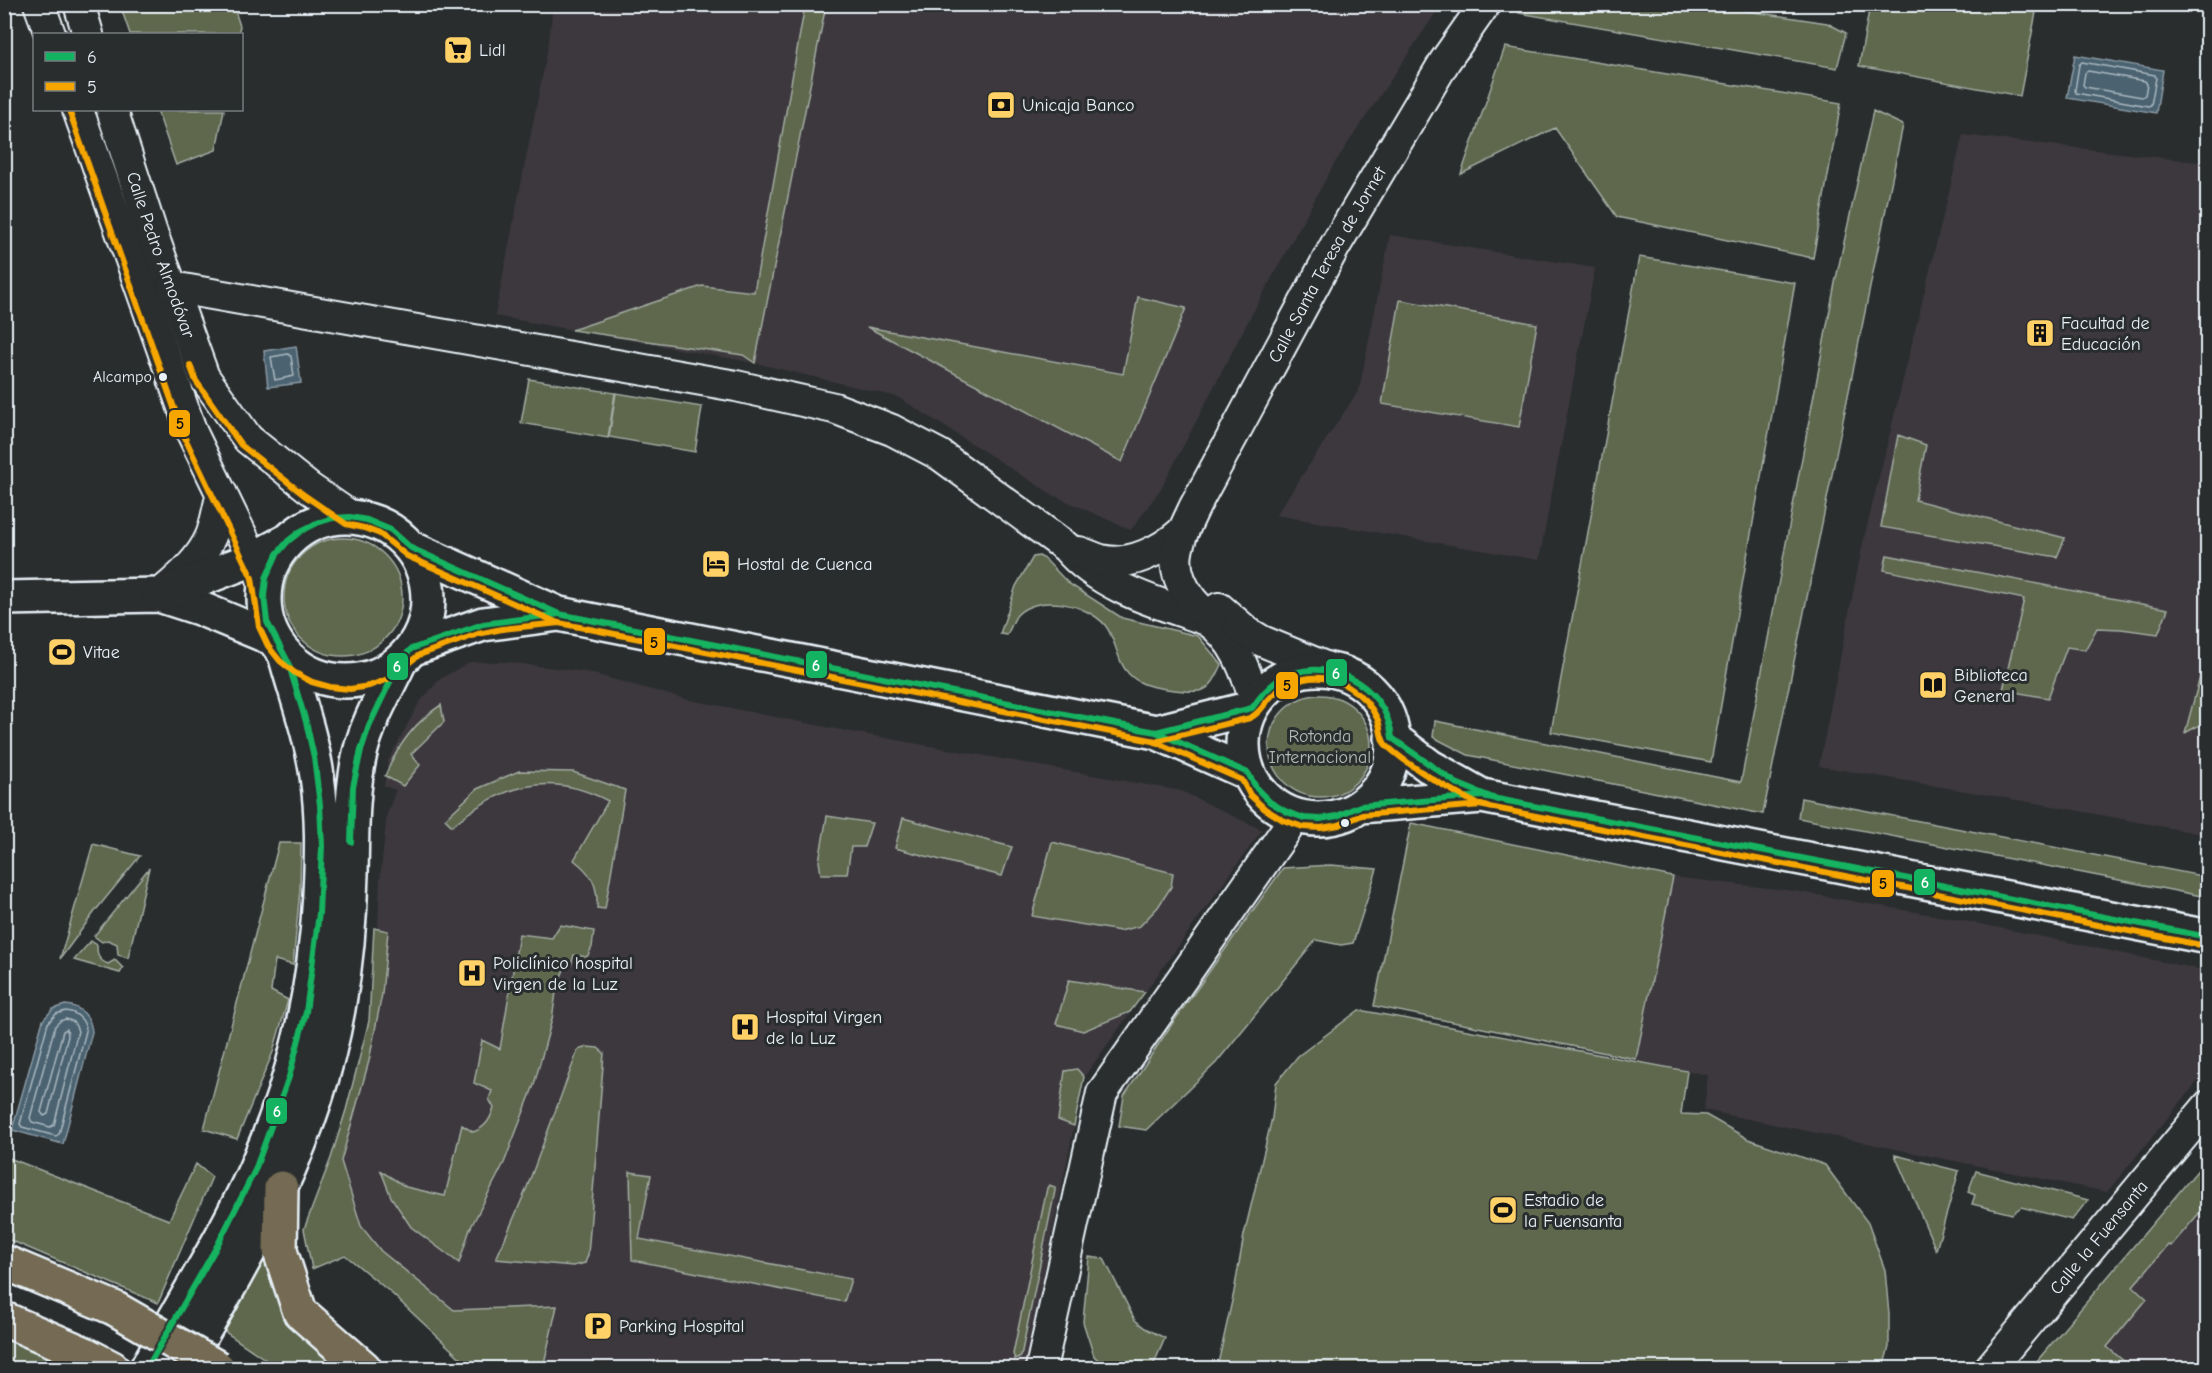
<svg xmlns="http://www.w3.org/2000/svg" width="2212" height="1373" viewBox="0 0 2212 1373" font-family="'Comic Neue',sans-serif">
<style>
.built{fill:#3c393d}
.green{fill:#5e674e;stroke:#a3aca3;stroke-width:1.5}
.water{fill:#4b626f;stroke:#8a9ba6;stroke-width:1.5}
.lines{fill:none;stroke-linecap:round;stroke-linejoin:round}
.shore{stroke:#a9b8c1;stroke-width:1.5}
.minor-casing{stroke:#e8f1f8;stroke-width:34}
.tertiary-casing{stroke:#e8f1f8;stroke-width:38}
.secondary-casing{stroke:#e8f1f8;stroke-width:38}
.primary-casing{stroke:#e8f1f8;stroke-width:38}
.motorway-casing{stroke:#e8f1f8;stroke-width:38}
.minor{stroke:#2a2d2e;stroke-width:30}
.tertiary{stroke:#2a2d2e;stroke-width:33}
.secondary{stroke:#2a2d2e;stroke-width:33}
.primary{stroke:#746b52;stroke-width:33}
.motorway{stroke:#746b52;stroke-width:33}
.motorway-bridge-casing{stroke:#e8f1f8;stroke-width:38;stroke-linecap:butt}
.motorway-bridge{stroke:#746b52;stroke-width:33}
.bus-1-casing{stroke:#2a2d2e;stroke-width:10}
.bus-2-casing{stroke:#2a2d2e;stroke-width:10}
.bus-1{stroke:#13b361;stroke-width:6}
.bus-2{stroke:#f7a600;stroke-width:6}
.bus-dot{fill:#e8f1f8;stroke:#2a2d2e;stroke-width:2}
.labels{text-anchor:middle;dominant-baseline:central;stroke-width:6;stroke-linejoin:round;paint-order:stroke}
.bus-label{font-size:16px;fill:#e8f1f8;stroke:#2a2d2e;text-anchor:end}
.poi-label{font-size:18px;fill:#e8f1f8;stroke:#2a2d2e;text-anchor:start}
.street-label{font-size:18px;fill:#e8f1f8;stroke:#2a2d2e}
.park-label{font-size:18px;fill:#b1bab4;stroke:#2a2d2e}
.line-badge{stroke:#2a2d2e;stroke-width:2}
.badge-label{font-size:16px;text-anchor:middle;font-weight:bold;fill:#fff}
.pale-badge-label{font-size:16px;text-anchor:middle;font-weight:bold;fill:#111}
</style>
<rect width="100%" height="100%" fill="#2a2d2e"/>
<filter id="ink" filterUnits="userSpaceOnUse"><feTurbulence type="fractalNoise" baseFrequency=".0167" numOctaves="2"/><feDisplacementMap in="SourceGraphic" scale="12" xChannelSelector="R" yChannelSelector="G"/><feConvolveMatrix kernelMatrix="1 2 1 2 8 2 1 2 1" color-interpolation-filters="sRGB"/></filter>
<g filter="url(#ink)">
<!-- built -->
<path class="built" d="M553,5h888l-107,159 -87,159 -85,164 -31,43 -78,-35 -155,-98 -143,-34 -260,-47 54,-274z
M1963,135l244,28v672l-154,-29 -234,-40 43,-219z
M1390,235l205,33 -56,292 -263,-45 83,-125z
M470,662h37l79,10 99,27 161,32 335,60 81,39 -178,247 -59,291h-554l-81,-76 -45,-37 -14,-97 38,-117 7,-65 4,-96 7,-66 9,-24 -12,-4 4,-25 31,-58 21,-24z
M1411,823l262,54 121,14 162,28 251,52v99l-100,122 -403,-82 4,-35 -334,-69z
M2207,1159v209h-176z"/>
<!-- green -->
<path class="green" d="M1521,4l186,1 120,18 19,10 -9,35 -318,-55z
M1996,4l40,8 -16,84 -161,-30 11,-61z
M120,5h113l7,21 -2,8h-108z
M805,5h21l-71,358 -12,-8 -171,-25 130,-44 52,6z
M1505,47l336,56 -28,155 -196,-41 -62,-89 -94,46z
M157,110h67l-8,40 -40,15z
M1873,111l30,14 -140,689 -295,-59 -35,-18 2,-16 306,61 94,-499z
M1639,257l156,26 -84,479 -160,-30z
M1138,297l48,11 -64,154 -255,-135 256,47z
M1400,300l137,24 -18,103 -137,-23z
M529,379l86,14 -7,45 -87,-15z
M616,393l86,14 -7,45 -86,-15z
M1898,435l28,10 -11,55 150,38 -8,19 -176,-30z
M284 597a59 59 0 1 1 118 0a59 59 0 1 1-118 0Z
M1887,555l281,54 -10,25 -37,-5 -24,-1 -12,22 -18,-3 -19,51 -45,-8 21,-91 -140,-29z
M1039,556l6,3 23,24 54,35 76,18 24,29c-5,9 -9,21 -19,25 -10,4 -48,-2 -59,-6 -5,-2 -11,-6 -15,-10 -13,-13 -12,-34 -24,-49 -18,-21 -66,-32 -88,-10 -4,5 -7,15 -10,20l-7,-1 16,-48 17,-29z
M2207,651v70l-22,12z
M1269 746a51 51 0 1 1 102 0a51 51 0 1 1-102 0Z
M441,705l3,17 -33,32 9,11 -17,21 -18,-10c12,-30 30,-54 56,-71z
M519,771l54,1 52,18 -20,119 -8,-1c1,-23 -5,-34 -23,-48l34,-59c-58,-31 -108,-16 -156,25l-7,-7 32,-30z
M1801,798l406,79v20l-409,-79z
M827,816l45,7 -8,24h-13l-4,27h-26l-2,-13z
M903,818l109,29 -10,29 -107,-28z
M1411,823l262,54 -37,182 -262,-53z
M1052,842l121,31 -2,14 -13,20 -18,19 -20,5 -88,-15z
M279,843h22l-1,46 -7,76 -18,-5 -4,31 17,9 -15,52 -36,87 -33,-10z
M93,844l47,12 -44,54 -36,49z
M1331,865l46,4 -24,74 -12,2 -25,-5 -100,123 -70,67 -27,-4 5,-30 48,-72 111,-156z
M149,868l-21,90 -10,-3 -1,-11 -9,-4 -6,2 -8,-6z
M560,925l34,6 -2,16 -5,10 -13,-2 -3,10h-5l-9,21 -5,33 -18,66 -30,78 -34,66 -11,34 -48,-36 -20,-30 -10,-26 25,16 39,9 17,-71 11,7c12,-4 17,-12 21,-24l-5,-9 3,-8 -18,-8 8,-43 18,9 19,-115 33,4z
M374,928l14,3 -6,63 -13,67 -28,100 20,65 20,25 73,59 103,-4 -14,62h-72l-81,-76 -45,-37 -33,14 -8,-40 27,-71 15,-48 23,-89z
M91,941l6,4c0,10 1,15 11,19l7,-4 8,8 -3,5 -46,-13z
M1069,980l76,12 -15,20 -47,19 -27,-7z
M1359,1010l328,61 -6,43 25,1 42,24 77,26 43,58 17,47 4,45v32l-6,21h-666l17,-76 10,-57 28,-117 4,-35 22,-27z
M587,1047l11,1 6,5 -16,202 -3,8 -12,3 -77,-7 30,-69 52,-140z
M1077,1069l7,8 -10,49 -16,-6 7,-49z
M1895,1155l64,16 -23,79z
M4,1156l165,64 27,-56 16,13 -54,126 -153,-65z
M2207,1159v45l-36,42 -3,-1 -35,41 14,13 -40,48 25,21h-101z
M1976,1171l112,29 -16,20 -51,-13 -9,7 -40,-10 3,-9 -7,-3z
M630,1172l21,3 -12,64 212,40 -7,23 -212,-42z
M1049,1185l6,2v4l-34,165 -6,3 -2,-5 34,-166z
M264,1251l80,117h-66l-60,-41z
M1089,1257l15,2 31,61 10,8 20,10 -13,30h-45l-13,-12 -11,-34z
M5,1333l84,35h-84z"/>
<!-- water -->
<path class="water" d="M2075,55l88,15 -7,43 -89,-15z
M296,346l5,37 -33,4 -4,-36z
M65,1005c16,1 26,12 27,27l-29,112 -51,-14 31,-110 10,-11z"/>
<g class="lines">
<!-- shore -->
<path class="shore" d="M2082,62l73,13 1,3 -5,27 -3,1 -72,-13 -1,-3 4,-25z
M2088,71l57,10 2,3 -2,11 -3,2 -57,-10 -2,-2 2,-12z
M288,354l3,2 3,20 -19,4 -4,-23z
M66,1011c11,1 19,9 20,20l-27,103 -3,2 -34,-9 -2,-3 28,-101 8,-9z
M66,1019l8,3 4,9 -24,94 -4,2 -18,-5 -2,-4 25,-92 5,-5z
M67,1029l1,7 -20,78 -4,2 -3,-4 22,-81z"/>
<!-- minor casing -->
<g class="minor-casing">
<g id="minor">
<path d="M39,4l11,30"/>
<path d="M79,4l9,30"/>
<path d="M78,110l114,323 69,142 3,12"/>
<path id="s1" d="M112,110l39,120 53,147 44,62 61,49 41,28"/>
<path d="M172,287l564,99 98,22 58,22 48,25 126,92c34,41 92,56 141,73 29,20 38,50 49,82"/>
<path d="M1079,552c7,2 15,6 22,8 29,7 61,-10 82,-29"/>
<path d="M164,591c19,-16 37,-32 47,-55 5,-13 7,-29 11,-42"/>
<path d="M1219,608l28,24 15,9 73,30"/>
<path id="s2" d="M1211,621c-6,-8 -14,-14 -20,-22 -26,-35 -13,-57 4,-93l140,-260 110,-185 40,-57"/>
<path d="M1041,1368l61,-275 194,-277"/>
<path id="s3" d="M1990,1368l218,-262"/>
</g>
</g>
<!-- tertiary casing -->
<g class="tertiary-casing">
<path id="tertiary" d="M411,548l148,66 597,118 92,41
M4,598l155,-3 40,13 75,31
M411,649l72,-25 76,-10
M1243 744a75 75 0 1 1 150 0a75 75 0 1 1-150 0Z
M1156,732l96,-24
M1392,738l37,28 53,30
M1360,806l122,-10 726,141"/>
</g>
<!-- secondary casing -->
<g class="secondary-casing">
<path id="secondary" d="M264 599a82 82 0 1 1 164 0a82 82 0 1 1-164 0Z
M159,595l94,-36 32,-17
M147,1368c36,-66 77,-129 108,-198 40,-90 60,-178 65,-276 2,-39 3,-78 -3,-118 -6,-42 -21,-81 -32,-122
M182,1368c68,-116 132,-223 156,-359 8,-44 12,-90 13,-135 1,-41 0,-81 9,-121 8,-33 26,-62 40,-92"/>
</g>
<!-- primary casing -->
<g class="primary-casing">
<path id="primary" d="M281,1188l-1,63 20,61 64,56"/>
</g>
<!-- motorway casing -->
<g class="motorway-casing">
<path id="motorway" d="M4,1262l110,46
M4,1319l81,35 27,14"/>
</g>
<!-- minor -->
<use href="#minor" class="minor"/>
<!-- tertiary -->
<use href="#tertiary" class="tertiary"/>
<!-- secondary -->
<use href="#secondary" class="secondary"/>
<!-- primary -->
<use href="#primary" class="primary"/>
<!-- motorway -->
<use href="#motorway" class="motorway"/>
<!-- motorway-bridge casing -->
<g class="motorway-bridge-casing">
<path id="motorway-bridge" d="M114,1308l104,60"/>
</g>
<!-- motorway-bridge -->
<use href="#motorway-bridge" class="motorway-bridge"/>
<!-- bus-1 casing -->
<g class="bus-1-casing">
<path id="bus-1" d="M1139,729l17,3 96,-24c7,-10 15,-20 25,-27 47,-30 110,3 115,57l64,45 42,17
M351,842l2,-55 8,-37 8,-24 31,-65 11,-12 72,-25 76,-10 9,2
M147,1368l70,-122 38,-76 34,-93 17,-65 13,-99 3,-67 -2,-41 -6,-48 -8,-35 -18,-60 -21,-40 -3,-26 2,-18 11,-24 11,-13 13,-10 16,-8 16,-5 17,-1 17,3 24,10 20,18 148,66 597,118 92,41 9,16 13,13 17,10 17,6 16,1 17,-3 23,-10 122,-10 726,141"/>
</g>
<!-- bus-2 casing -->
<g class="bus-2-casing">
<path id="bus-2" d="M70,113l114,323 68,142 7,49 9,19 12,15 15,12 17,9 18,5 20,2 19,-3 19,-7 31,-24 59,-21 24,-5 57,-6 597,118 94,-23c10,-5 12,-11 19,-19 8,-10 23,-17 35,-20 32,-6 61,13 74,41 3,8 2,20 9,26 27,24 60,42 92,59l727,141
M190,365l6,16 45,64 63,50 42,29 18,4 16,6 27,22 151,67
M1137,738l16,3 89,39 8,15 15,14 18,11 20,7 18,1 18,-3 23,-10 119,-10 12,3"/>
</g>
<!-- bus-1 -->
<use href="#bus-1" class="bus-1"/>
<!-- bus-2 -->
<use href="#bus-2" class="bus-2"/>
</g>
</g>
<!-- icons -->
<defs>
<g id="supermarket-square" transform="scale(1.5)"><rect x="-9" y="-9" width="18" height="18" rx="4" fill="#ffd166" stroke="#2a2d2e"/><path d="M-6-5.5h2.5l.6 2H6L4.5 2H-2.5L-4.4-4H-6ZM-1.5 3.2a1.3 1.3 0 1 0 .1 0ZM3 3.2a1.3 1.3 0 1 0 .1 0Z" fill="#111"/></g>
<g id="bank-square" transform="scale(1.5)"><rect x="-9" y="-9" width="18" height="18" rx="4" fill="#ffd166" stroke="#2a2d2e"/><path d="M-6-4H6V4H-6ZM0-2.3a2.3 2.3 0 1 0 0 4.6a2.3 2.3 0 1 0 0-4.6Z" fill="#111"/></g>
<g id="building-square" transform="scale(1.5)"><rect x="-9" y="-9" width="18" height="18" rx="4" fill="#ffd166" stroke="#2a2d2e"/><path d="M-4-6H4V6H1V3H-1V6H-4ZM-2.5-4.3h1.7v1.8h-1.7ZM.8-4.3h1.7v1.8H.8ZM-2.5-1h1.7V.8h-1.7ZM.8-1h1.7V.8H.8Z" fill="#111"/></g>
<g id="hotel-square" transform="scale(1.5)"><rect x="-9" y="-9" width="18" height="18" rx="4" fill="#ffd166" stroke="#2a2d2e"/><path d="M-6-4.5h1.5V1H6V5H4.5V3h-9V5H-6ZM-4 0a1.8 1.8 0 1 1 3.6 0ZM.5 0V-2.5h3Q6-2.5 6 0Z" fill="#111"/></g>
<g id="stadium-square" transform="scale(1.5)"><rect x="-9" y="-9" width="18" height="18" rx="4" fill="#ffd166" stroke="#2a2d2e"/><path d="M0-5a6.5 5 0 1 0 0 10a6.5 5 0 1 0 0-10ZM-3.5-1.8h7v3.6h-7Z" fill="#111"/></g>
<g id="library-square" transform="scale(1.5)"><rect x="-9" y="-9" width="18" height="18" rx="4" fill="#ffd166" stroke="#2a2d2e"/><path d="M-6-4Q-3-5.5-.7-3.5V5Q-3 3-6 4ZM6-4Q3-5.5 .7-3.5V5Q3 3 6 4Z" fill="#111"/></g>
<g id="hospital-square" transform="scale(1.5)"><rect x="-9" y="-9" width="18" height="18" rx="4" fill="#ffd166" stroke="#2a2d2e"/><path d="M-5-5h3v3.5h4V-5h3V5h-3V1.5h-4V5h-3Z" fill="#111"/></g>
<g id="parking-square" transform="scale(1.5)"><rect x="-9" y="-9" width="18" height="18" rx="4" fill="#ffd166" stroke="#2a2d2e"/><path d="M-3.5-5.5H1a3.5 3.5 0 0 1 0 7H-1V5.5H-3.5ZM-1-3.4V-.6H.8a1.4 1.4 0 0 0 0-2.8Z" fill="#111"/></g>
</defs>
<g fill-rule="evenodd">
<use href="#supermarket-square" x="458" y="50"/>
<use href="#bank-square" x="1001" y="105"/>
<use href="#building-square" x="2040" y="333"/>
<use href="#hotel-square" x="716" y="564"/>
<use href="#stadium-square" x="62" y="652"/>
<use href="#library-square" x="1933" y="685"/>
<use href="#hospital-square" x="472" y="973"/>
<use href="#hospital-square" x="745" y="1027"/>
<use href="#stadium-square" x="1503" y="1210"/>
<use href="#parking-square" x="598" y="1326"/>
</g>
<!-- markers -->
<g class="bus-dot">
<circle cx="163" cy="377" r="5"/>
<circle cx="1345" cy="823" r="5"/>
</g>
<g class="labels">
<!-- bus labels -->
<g class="bus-label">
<text x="152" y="377">Alcampo</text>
</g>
<!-- poi labels -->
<g class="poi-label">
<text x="479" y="50">Lidl</text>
<text x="1022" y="105">Unicaja Banco</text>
<text x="2061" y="323">Facultad de<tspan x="2061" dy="21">Educación</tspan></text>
<text x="737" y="564">Hostal de Cuenca</text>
<text x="83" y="652">Vitae</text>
<text x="1954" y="675">Biblioteca<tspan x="1954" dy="21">General</tspan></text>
<text x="493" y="963">Policlínico hospital<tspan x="493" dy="21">Virgen de la Luz</tspan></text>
<text x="766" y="1017">Hospital Virgen<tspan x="766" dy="21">de la Luz</tspan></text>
<text x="1524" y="1200">Estadio de<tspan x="1524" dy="21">la Fuensanta</tspan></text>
<text x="619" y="1326">Parking Hospital</text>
</g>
<!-- street labels -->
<g class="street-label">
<text stroke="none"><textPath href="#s1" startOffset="153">Calle Pedro Almodóvar</textPath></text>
<text stroke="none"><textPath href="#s2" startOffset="405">Calle Santa Teresa de Jornet</textPath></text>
<text stroke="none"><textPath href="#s3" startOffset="170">Calle la Fuensanta</textPath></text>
</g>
<!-- park labels -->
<g class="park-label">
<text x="1320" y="736">Rotonda<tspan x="1320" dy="21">Internacional</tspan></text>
</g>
</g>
<g class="line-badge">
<rect x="168" y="409" width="23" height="29" rx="6" fill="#f7a600"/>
<rect x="643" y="627" width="23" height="29" rx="6" fill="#f7a600"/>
<rect x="805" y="650" width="23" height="29" rx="6" fill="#13b361"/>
<rect x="386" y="652" width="23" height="29" rx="6" fill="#13b361"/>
<rect x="1325" y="658" width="23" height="29" rx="6" fill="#13b361"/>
<rect x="1275" y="671" width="24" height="29" rx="6" fill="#f7a600"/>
<rect x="1913" y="868" width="23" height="28" rx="6" fill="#13b361"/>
<rect x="1871" y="869" width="24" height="29" rx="6" fill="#f7a600"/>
<rect x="265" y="1097" width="23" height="28" rx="6" fill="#13b361"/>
</g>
<g class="badge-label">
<text x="816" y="671">6</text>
<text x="397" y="672">6</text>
<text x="1336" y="679">6</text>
<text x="1925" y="888">6</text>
<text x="277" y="1117">6</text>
</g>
<g class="pale-badge-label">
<text x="180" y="429">5</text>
<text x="654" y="648">5</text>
<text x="1287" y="691">5</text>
<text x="1883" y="889">5</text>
</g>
<!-- margin -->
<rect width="2212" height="1373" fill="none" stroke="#2a2d2e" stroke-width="24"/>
<rect x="12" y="12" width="2188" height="1349" fill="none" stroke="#e8f1f8" stroke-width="2" filter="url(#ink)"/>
<!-- legend -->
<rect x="33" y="33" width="210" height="78" fill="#2a2d2e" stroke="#767b7f" stroke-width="1.5"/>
<rect x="45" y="52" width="30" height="9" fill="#13b361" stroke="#767b7f" stroke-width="1.5"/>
<text x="87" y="63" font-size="18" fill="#e8f1f8">6</text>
<rect x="45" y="82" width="30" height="9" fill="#f7a600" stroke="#767b7f" stroke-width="1.5"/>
<text x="87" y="93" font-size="18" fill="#e8f1f8">5</text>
</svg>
